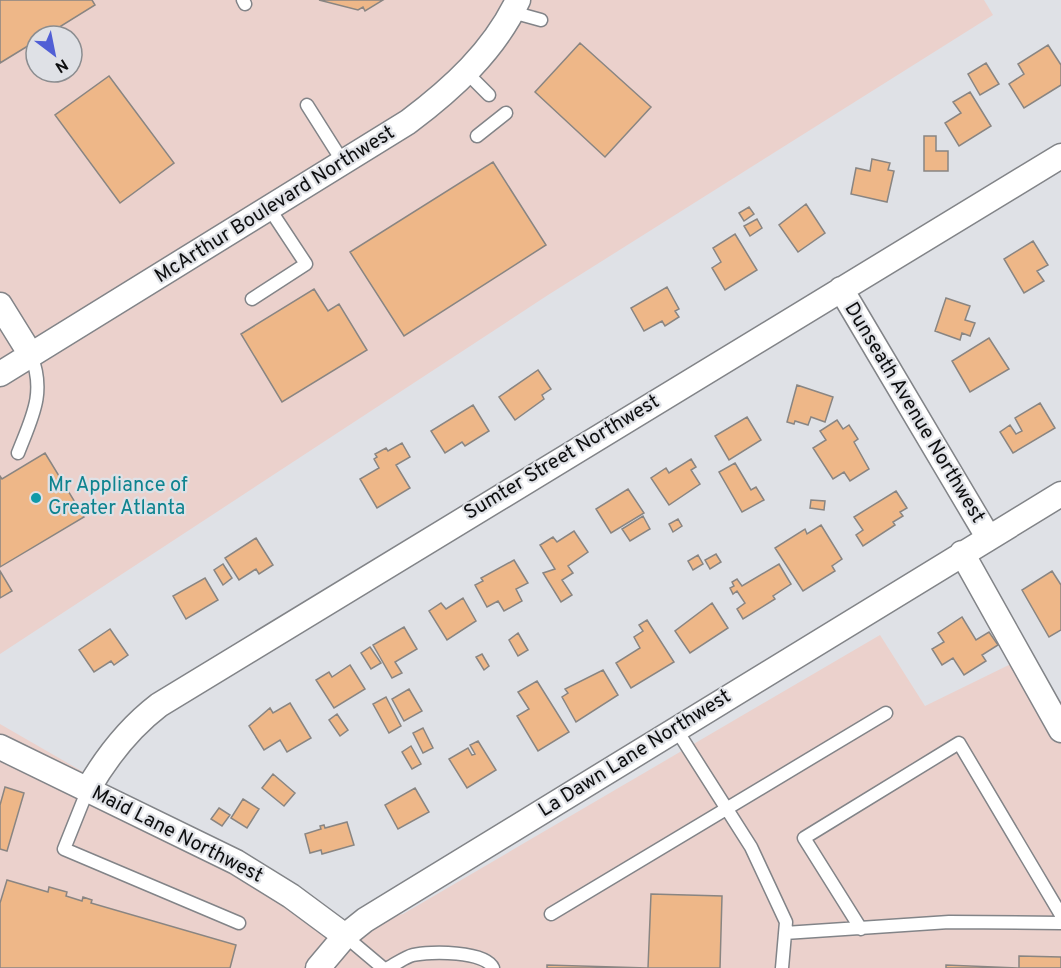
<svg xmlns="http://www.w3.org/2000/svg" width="1061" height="968" viewBox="0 0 1061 968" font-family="Overpass,sans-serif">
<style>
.commercial{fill:#ebd1cc;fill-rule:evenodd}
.building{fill:#eeb788;stroke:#898582;stroke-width:1.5}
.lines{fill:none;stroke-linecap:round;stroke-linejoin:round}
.service-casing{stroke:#828488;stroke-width:15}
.minor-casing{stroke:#828488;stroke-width:27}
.service{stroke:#fff;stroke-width:12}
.minor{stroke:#fff;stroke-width:24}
.culture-dot{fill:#0f9aa8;stroke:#dfe1e6;stroke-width:2}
.labels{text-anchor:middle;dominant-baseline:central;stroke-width:4.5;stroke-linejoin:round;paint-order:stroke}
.street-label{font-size:20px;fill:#0d0e0f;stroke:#dfe1e6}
.culture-label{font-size:20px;fill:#0d838f;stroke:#dfe1e6;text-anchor:start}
</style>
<rect width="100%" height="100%" fill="#dfe1e6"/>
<!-- commercial -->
<path class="commercial" d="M0,0h984l9,15 -445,280 -548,359zM36,36h36v36h-36z
M880,635l45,71 102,-50 34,58v254h-1061v-244l350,202 53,-12z"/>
<!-- building -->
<path class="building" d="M0,0h92l3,5 -50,31h-9v5l-36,22z
M319,0h64l-18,11 -2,-4 -5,3z
M580,43l71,64 -46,50 -70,-65z
M1048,45l13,20v20l-37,23 -15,-24 15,-10 -6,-10z
M986,63l13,21 -19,11 -12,-21z
M109,76l65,87 -54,40 -65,-88z
M970,92l21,34 -32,20 -14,-23 16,-10 -8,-11z
M924,136h12v15h12v20h-24z
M872,159l18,4 -2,7 6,1 -7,31 -36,-8 5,-26 14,3z
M493,162l53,83 -142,91 -54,-84z
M806,204l19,29 -27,19 -19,-27z
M749,207l5,7 -10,7 -5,-8z
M757,219l5,9 -12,8 -6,-10z
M735,234l22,36 -32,20 -13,-22 9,-6 -8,-14z
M1033,241l15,24 -11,6 7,10 -20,12 -20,-34z
M667,287l12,22 -4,2 4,6 -14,9 -3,-5 -18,10 -13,-23z
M314,289l14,22 11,-7 28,46 -85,52 -41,-68z
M946,298l24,8 -5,14 10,3 -5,13 -8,-3 -2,7 -25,-9z
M989,338l20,31 -39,23 -18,-31z
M538,370l13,19 -9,6 2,4 -29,21 -16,-23z
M797,385l36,12 -8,25 -14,-5 -3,8 -13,-4 -1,3 -7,-2z
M1040,403l15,25 -42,25 -13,-21 10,-7 6,9 6,-3 -7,-13z
M473,405l16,26 -24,15 -3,-4 -17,11 -14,-22z
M747,417l14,23 -32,20 -14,-24z
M837,420l6,9 6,-4 9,14 -4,3 15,27 -19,12 -6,-9 -11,7 -20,-31 13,-8 -6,-9z
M402,443l8,14 -14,8 14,23 -33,20 -17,-29 19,-11 -5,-9 3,-2 -2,-3 11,-6 2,3z
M45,453l39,64 -84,50v-91l2,3z
M691,459l5,8 -5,3 9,14 -31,21 -18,-27 15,-10 3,5z
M735,463l16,27 5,-3 8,13 -22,12 -23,-40z
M628,489l16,24 -33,20 -15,-24z
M896,491l11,17 -7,4 3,4 -10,6 2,3 -32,21 -7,-11 7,-5 -9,-13z
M811,500l14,1 -1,9 -14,-2z
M643,516l7,13 -20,12 -8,-12z
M678,519l4,7 -9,6 -4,-8z
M821,525l21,34 -10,7 3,5 -32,20 -28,-43 30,-19 2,5z
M574,531l14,21 -20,14 5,7 -11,7 10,15 -11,7 -18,-29 12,-4 -15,-24 13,-8 4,5z
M256,538l17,27 -14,9 -3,-5 -17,11 -14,-22z
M716,554l5,8 -11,7 -5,-9z
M698,555l5,9 -10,6 -5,-9z
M514,560l14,23 -12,6 6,12 -18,10 -6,-10 -11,6 -12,-22 8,-4 -2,-3z
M223,564l9,14 -9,7 -9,-15z
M779,564l12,20 -18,12 2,3 -32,20 -6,-10 8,-6 -8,-12 -4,3 -3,-6 4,-2 -2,-4 5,-3 5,7z
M0,571l12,20 -12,7z
M1052,571l9,14v45l-12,7 -27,-47z
M205,578l13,22 -32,19 -13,-23z
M463,598l13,23 -29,19 -18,-29 12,-8 5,6z
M712,603l16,25 -38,25 -15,-22z
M962,617l14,23 13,-8 9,13 -16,10 4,6 -22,14 -11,-17 -11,7 -10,-16 12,-7 -6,-9z
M647,620l27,42 -43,26 -15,-25 24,-15 -6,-11 9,-6 -4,-6z
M404,627l13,22 -22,13 7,11 -10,5 -19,-33z
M110,629l18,26 -14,10 -3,-4 -17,11 -15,-22z
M518,633l10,17 -10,6 -9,-16z
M370,647l11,16 -10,6 -10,-16z
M482,654l7,12 -5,4 -8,-13z
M350,665l15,24 -31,19 -18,-28 13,-8 3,5z
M603,670l15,25 -42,27 -14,-25 6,-4 -3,-4z
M537,681l32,51 -31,19 -21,-35 12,-7 -11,-17z
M409,689l13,22 -18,10 -12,-22z
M386,697l15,29 -12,7 -16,-29z
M290,703l21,35 -24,14 -7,-12 -16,10 -15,-24 21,-18 3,5z
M337,714l11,16 -8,6 -11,-16z
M423,728l10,20 -10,5 -10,-20z
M478,741l18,29 -29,18 -18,-29 19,-11 4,7 3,-1 -5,-9z
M411,746l10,18 -9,5 -10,-17z
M273,774l22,19 -11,13 -22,-18z
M5,787l19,6 -17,58 -7,-2v-44z
M415,788l14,24 -31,17 -13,-24z
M243,799l16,10 -12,19 -16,-10z
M219,808l11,7 -8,11 -11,-7z
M347,822l7,23 -32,9 -1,-4 -11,3 -5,-19 16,-5 -1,-3 4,-1 1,3z
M7,880l41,12 1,-5 18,5 -1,4 16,5 1,-4 9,3 -1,3 145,42 -6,23h-230v-65z
M651,894l71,2 -2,72h-173v-3l101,3z
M1019,956l42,1v11h-115v-3l73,3z"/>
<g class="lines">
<!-- service casing -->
<g class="service-casing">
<path id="service" d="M243,0l2,4
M512,12l29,8
M466,72l23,23
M307,105l36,57
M477,136l29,-23
M252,299l54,-35 -37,-56
M18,453c14,-36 28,-60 13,-98
M676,729l75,118 35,75 -4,46
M88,789l-24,60 175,74
M551,914l335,-201
M861,929l-57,-91 155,-95 102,172
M785,933l164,-11 112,1
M345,936l38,32
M388,968c8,-4 17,-11 25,-13 17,-4 73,-4 80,13"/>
</g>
<!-- minor casing -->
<g class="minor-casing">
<path id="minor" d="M841,289l147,248
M0,305l31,50
M0,374l408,-252c44,-33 86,-71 110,-122
M962,553l99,177
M0,747l236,115 55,34 54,40
M88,789c19,-33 41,-61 71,-84l902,-549
M318,968l27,-32 20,-16 696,-426"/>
</g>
<!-- service -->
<use href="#service" class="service"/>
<!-- minor -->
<use href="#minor" class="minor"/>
</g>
<!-- markers -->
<circle class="culture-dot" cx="36" cy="498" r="6"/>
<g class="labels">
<!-- street labels -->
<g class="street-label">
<text transform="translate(275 205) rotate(-32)">McArthur Boulevard Northwest</text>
<text transform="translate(914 413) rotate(59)">Dunseath Avenue Northwest</text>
<text transform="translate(562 458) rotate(-31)">Sumter Street Northwest</text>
<text transform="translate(635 754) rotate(-32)">La Dawn Lane Northwest</text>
<text transform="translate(177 835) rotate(27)">Maid Lane Northwest</text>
</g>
<!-- culture labels -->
<g class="culture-label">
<text x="48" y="486">Mr Appliance of<tspan x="48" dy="23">Greater Atlanta</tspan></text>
</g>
</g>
<!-- north arrow -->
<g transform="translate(54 54) rotate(148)"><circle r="28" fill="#dfe1e6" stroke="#8b8d90" stroke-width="1.5"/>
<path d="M0-4.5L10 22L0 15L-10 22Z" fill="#515fd5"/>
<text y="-9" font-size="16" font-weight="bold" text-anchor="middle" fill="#0d0e0f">N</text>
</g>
</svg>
